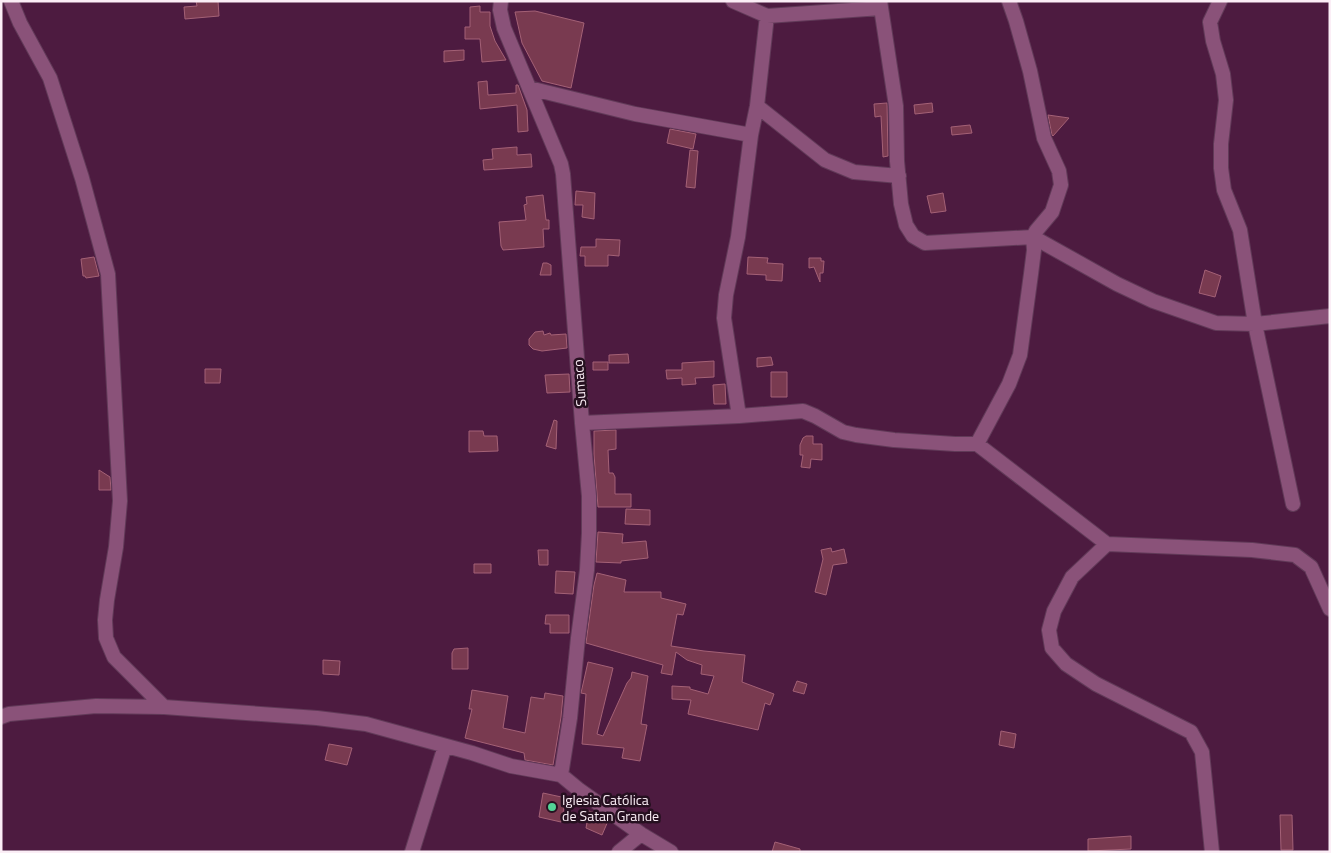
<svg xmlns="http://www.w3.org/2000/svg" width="1331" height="853" viewBox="0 0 1331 853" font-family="'Titillium Web',sans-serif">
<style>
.building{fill:#793a50;stroke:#a46176}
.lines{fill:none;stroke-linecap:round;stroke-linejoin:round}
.minor-casing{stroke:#613a58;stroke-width:16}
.minor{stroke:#8a5279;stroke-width:14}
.poi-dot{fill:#53d396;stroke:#261020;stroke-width:2}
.labels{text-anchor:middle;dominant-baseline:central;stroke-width:5;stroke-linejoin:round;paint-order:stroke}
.street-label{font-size:14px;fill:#fbeef6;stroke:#261020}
.poi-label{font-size:14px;fill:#fbeef6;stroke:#261020;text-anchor:start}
</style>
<rect width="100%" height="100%" fill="#4d1b40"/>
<!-- building -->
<path class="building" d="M196,1h22l1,15 -34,3 -1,-12 13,-1z
M480,6v6h10v14l5,15 11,19 -24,2 -2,-23h-15v-12h5v-20z
M535,11l49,12 -13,65 -29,-7 -20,-38 -7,-31z
M464,50v10l-20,2v-11z
M487,81l1,14 28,-2v-8h2l9,25 1,21 -10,1 -1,-27 -37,4 -2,-27z
M887,103l1,53 -5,1 -2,-41 -6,1 -1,-13z
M932,103l1,9 -18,2 -1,-9z
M1048,115l21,3 -16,18 -1,-1z
M970,125l2,8 -20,2 -1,-8z
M670,129l26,5 -3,15 -26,-6z
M517,147v8l14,-1 1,13 -48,3 -1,-10 10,-1 -1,-10z
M690,150l8,1 -3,37 -9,-1z
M576,191l19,2 -1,26 -12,-2 1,-12h-8z
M943,193l3,18 -15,2 -4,-17z
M543,195l3,25h3v9h-6l1,18 -41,3 -2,-4 -2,-24 27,-2 -2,-15 3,-1 -1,-7z
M596,239l24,1 -1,16 -11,-1v11h-23v-10h-5l1,-9h15z
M94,257l5,19 -13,2 -1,-2h-2l-2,-17z
M748,257l20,1 -1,5 16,1 -1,17 -16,-1v-5l-19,-1z
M809,258h12v3h3l-1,12h-3v9l-6,-15 -5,1z
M543,263h4l4,2v10h-11z
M1205,270l16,6 -6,21 -16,-4z
M543,331l1,4 6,-2 1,2 15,-1 1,14 -25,3 -9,-2 -4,-4v-6l6,-7z
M628,354l1,9h-20v-8z
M771,357l2,8 -16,2v-9z
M714,361v16l-19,1 1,6 -14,1v-7l-15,1 -1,-9h16v-7z
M593,362h15v8h-15z
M205,369h16l-1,14h-15z
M771,372h16v25h-16z
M569,374l1,18 -23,1 -2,-18z
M725,384l1,20h-12l-1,-19z
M554,420l3,1 -1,28 -10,-3z
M616,430v19l-8,1 1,23h4l2,4v17h16v13h-33l-4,-53v-23z
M469,431h14l1,5h13l1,15 -29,1z
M806,436h7v8h9v16l-11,-1 -1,9 -9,-1 2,-12h-3v-10l3,-7z
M99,470l11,7 1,13h-12z
M626,509l24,1v15l-25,-1z
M598,532l25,2 -1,9 24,-2 2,17 -27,3v2l-25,-1z
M831,548l1,4 12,-3 3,14 -14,2 -7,30 -11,-3 8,-33 -2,-9z
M538,550h10v15h-9z
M474,564h17v9h-17z
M556,571l19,1 -2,22 -18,-1z
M597,573l29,7 -2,12h37v6l25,6 -3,11 -6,-1 -6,32 33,5 41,4 -3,27 32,12 -4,11 -5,-2 -7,27 -70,-16 3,-14 -19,-1v-13l18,1v2l18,5 6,-18 -13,-2 1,-9 -15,-5 -11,-8 -4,23 -11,-2 2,-8 -77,-22 8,-58z
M546,615h23v18h-19v-9h-5z
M468,648v21h-16v-16l2,-4z
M323,660l17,1 -1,14 -16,-1z
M588,662l25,6 -16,66 6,2 24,-53 4,-5 1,-6 16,4 -7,48 6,1 -7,36 -18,-3 2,-10 -42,-4 4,-50 -5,-1z
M797,681l10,3 -3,10 -11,-3z
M472,690l36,6 -5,32 22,5 6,-36 13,2 1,-6 18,3 -2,21 -8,48 -28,-5 -1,-7 -59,-15 7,-29h-3z
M1001,731l15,3 -2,14 -15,-3z
M329,744l23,4 -5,17 -22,-5z
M543,793l23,5 -5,24 -22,-5z
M589,811l9,3 10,7 -6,14 -16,-7z
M1280,815h12l1,35h-12z
M1131,836v13l-43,2v-12z
M775,842l25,7v3h-28z"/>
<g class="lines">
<!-- minor casing -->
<g class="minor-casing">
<path id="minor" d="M11,1l9,22 30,55 32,100 26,96 12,227 -4,46 -9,53 -2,20 1,18 8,19 50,50
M501,1l-1,9 4,18 57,136 2,10 19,249 7,73v37l-2,37 -9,68 -8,80 -9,57
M733,1l34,15 114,-8
M880,1l16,105 1,55 4,43 5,21 7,11 12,7 108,-6 84,47 36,17 63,22 39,1 75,-8
M1220,1l-10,21 3,19 10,33 3,26 -5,44v24l3,22 16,40 15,94 38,180
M529,88l106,26 116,21
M757,106l68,54 29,12 45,4
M739,416l-15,-98 2,-23 12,-58 13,-102 6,-29 10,-90
M582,423l157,-7 64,-5 12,5 28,16 13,3 38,5 61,4h22l32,-60 11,-29 11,-81 3,-24 -1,-13 3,-6 16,-19 9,-27 -2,-14 -15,-33 -14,-67 -14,-50 -7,-20
M977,444l130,100 145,6 43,5 16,12 19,42
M1107,544l-35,33 -18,34 -5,19 3,18 14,16 30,20 95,48 11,20 10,100
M1,717l8,-3 87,-8 68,1 153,11 49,6 106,29 39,13 50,9 17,14 63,45 30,18
M412,852l33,-106
M619,852l22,-18"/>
</g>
<!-- minor -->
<use href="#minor" class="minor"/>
</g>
<!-- markers -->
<circle class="poi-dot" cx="552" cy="807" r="5"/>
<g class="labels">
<!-- street labels -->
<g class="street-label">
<text transform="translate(579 383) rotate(-94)">Sumaco</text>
</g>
<!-- poi labels -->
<g class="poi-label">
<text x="562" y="799">Iglesia Católica<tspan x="562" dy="16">de Satan Grande</tspan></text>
</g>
</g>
<!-- border -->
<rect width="1331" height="853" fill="none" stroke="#fbeef6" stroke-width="5"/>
</svg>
